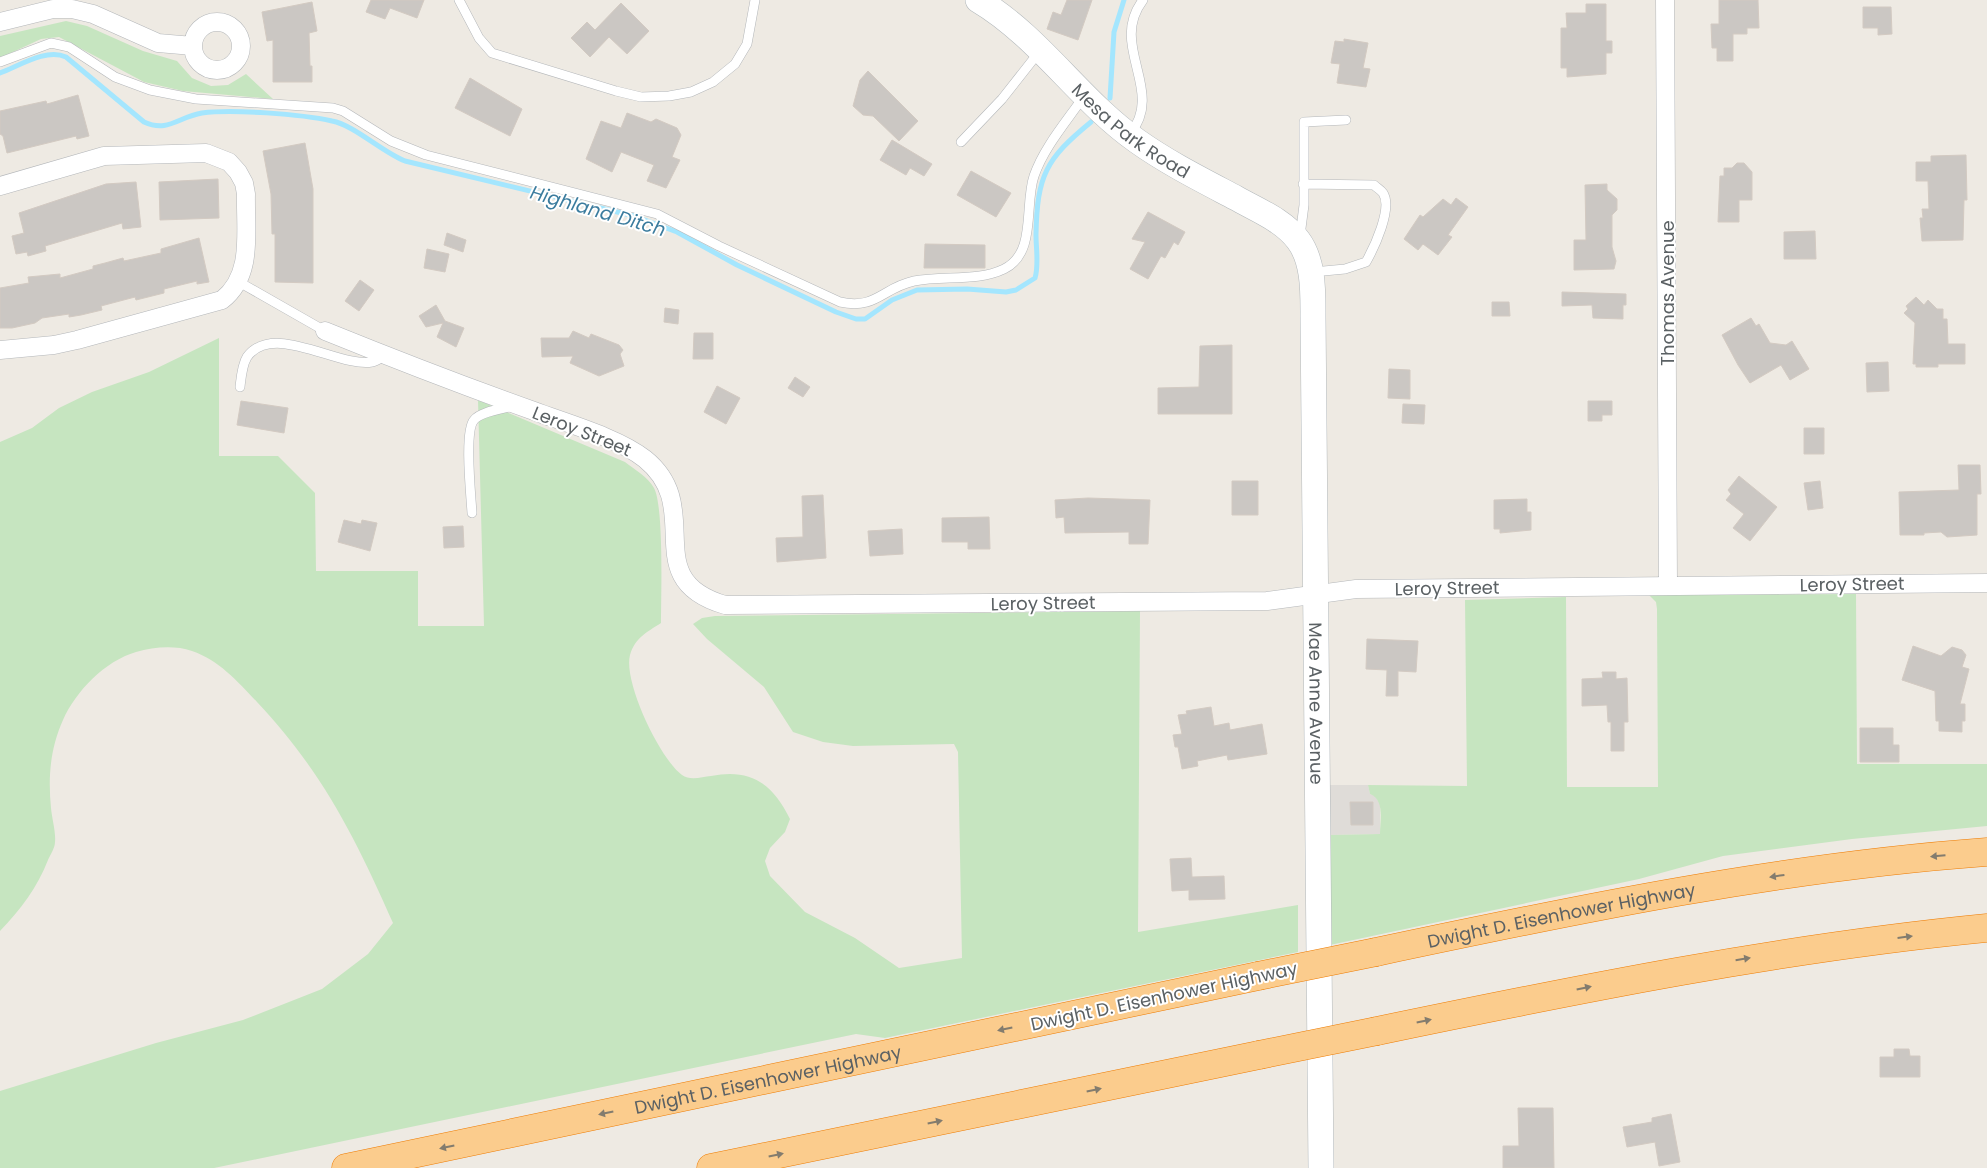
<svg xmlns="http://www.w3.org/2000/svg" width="1987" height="1168" viewBox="0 0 1987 1168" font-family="Poppins,sans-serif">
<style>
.industrial{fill:#dfdcd8}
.green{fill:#c6e5c0}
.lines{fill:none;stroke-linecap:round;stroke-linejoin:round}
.stream{stroke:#a4e6fe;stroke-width:5}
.building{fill:#cbc7c3;stroke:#d3cac2}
.lane-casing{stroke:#b4b7ba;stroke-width:10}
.street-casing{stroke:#b4b7ba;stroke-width:19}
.secondary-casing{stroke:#b2b8bb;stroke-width:26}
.highway-casing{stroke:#ee7c03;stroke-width:29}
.lane{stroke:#fff;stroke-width:9}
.street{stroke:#fff;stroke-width:18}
.secondary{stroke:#fff;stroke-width:25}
.highway{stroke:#fbcc8d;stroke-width:28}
.highway-bridge-casing{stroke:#ee7c03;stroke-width:29;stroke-linecap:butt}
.highway-bridge{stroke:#fbcc8d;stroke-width:28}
.oneway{fill:#837c6e}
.labels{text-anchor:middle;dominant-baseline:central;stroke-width:4;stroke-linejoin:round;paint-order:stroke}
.street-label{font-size:18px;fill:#5b6164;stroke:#fff}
.water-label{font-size:19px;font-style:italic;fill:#3b7c9e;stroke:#fff}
</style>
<rect width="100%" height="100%" fill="#eeeae3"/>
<!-- industrial -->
<path class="industrial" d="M1329,785h39l2,9 5,2 5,8v30l-51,1z"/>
<!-- green -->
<path class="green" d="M66,21l21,5 56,25 34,10 15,17 19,8 17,-1 18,-11 27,25 -90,-8 -39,-9 -85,-45 -18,2 -41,19v-22z
M219,338v118h59l37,37 1,78h102v55h66l-6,-226 147,62c9,7 23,15 29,26 10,18 7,110 7,135 -14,9 -26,15 -31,32 -7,27 30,104 52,120 8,6 20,2 29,1 40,-8 62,8 79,43l-5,13 -15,16 -5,13 5,15 35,36 50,26 44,30 63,-10 -4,-206 -4,-8 -101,2 -30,-4 -30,-10 -29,-45 -57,-48 -14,-15 9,-6 13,-2 425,-5 -2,321 160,-27v47l-413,86 -29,-4 -642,134h-214v-77l156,-48 87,-23 79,-31 46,-35 25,-31c-38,-86 -71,-152 -136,-221 -19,-20 -38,-42 -65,-51 -18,-6 -38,-4 -56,1 -31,9 -60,39 -73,68 -13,29 -15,57 -12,88 1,11 5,24 4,34 0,6 -5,13 -7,18 -11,28 -27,49 -48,71v-489l32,-14 27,-20 33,-16 57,-20z
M1856,594l1,170h130v62l-135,13 -129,17 -84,23 -309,66 -1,-110 51,-1c0,-14 5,-34 -10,-40l-2,-9 99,1 -2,-186 101,-3 1,190h91l-1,-178 -1,-7 -7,-7z"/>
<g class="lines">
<!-- stream -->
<path class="stream" d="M0,73c19,-7 46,-25 66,-16l78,65c24,11 34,-5 58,-9 30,-4 99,1 130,8 22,4 50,31 73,40l229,55 43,16 60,33 99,47 20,7h9l27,-19 25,-10 50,-1 39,3 10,-2 19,-12c4,-13 1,-29 1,-43 1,-60 10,-76 55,-113
M1110,98l4,-66 10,-32"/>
</g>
<!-- building -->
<path class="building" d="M371,0h53l-7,18 -27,-10 -5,11 -19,-7z
M1067,0h25l-14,40 -31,-11 6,-17 8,3z
M1719,0h39l1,28h-12v6h-14v27h-16v-13h-5l-1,-24h8z
M312,2l5,29 -8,2 1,33h2v16h-39v-42l-6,1 -5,-29z
M621,3l28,28 -22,23 -18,-17 -19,20 -19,-19 16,-16 8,8z
M1586,4h20v37h6v12h-6v21l-39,3v-9h-6v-40h6l-1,-15h20z
M1863,7h28l1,27 -14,1v-7h-15z
M1344,39l24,4 -5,25 7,1 -4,18 -29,-4 3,-19 -9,-1 4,-22 9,1z
M868,71l50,50 -19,20 -26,-25 -10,-1 -10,-9 7,-26z
M470,78l52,31 -12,27 -55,-28z
M78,95l11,41 -12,3 -1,-3 -69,17 -4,-17 -3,-2v-23l46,-10 1,3z
M627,113l24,9 5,-3 21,9 4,7 -9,22 8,3 -14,28 -19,-7 7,-16 -33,-13 -9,20 -26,-13 15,-38 20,7z
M892,140l40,24 -8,12 -14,-8 -4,7 -26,-15z
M305,143l8,46v94l-38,-1v-48h-3l-1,-40 -8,-43z
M1966,155l1,45h-3l-1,40 -41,1 -2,-23h3l-1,-9h7l-1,-28h-12v-19h15v-6z
M1737,163h7l8,9v28h-13v22h-21l2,-46h4v-8h8z
M971,171l40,22 -15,24 -39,-22z
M218,179l1,39 -59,2 -1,-38z
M136,182l5,45 -18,2 -1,-6 -77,23 1,5 -18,5 -1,-4 -11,2 -4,-18 12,-3 -5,-20 87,-29z
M1607,184v6l10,9v11l-5,5v32l4,14 -2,8 -40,1v-30h12l-1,-55z
M1456,198l12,9 -20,28 4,2 -14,18 -15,-11 -5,6 -14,-11 16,-24 3,2 20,-18 8,6z
M1148,212l37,20 -7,13 -4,-3 -9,16 -4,-2 -13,23 -18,-10 15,-27 -13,-3z
M1815,231l1,28h-32v-27z
M447,233l19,7 -3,12 -19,-7z
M199,238l10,44 -12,2v-3l-33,8v4l-28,7 -1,-3 -34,9 1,4 -21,5 -12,2v-3l-27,4 -7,5 -23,5h-12v-40l29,-5 -1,-6 32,-3v4l33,-9v-3l12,-3 18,-5 1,3 37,-8v-4z
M925,244l60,1v23h-61z
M427,249l22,5 -4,18 -21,-4z
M360,280l14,10 -15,21 -14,-10z
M1562,292l64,2v11h-3v14l-30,-1 -1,-13 -30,1z
M1916,297l8,8 4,-5 9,9h6v10h4l1,25h17v20h-27v3h-22v-3h-3l2,-41 -11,-10 4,-4 -2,-3z
M1492,302h17l1,14h-18z
M436,305l9,16 19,7 -8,19 -19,-10 6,-14 -17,4 -7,-11z
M665,308l14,2 -1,14 -14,-2z
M1751,318l5,8 3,-2 11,19 16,2 6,-4 17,28 -19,11 -9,-15 -31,18 -12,-18 -16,-30z
M573,331l16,7 2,-4 28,11 4,5 -3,4 4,12 -25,10 -29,-13 3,-7 -31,1 -1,-19h28z
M694,333h19v26h-20z
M1232,345v69h-74v-26l41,-1 1,-41z
M1888,362l1,29 -22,1 -1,-29z
M1389,369l21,1v29l-22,-1z
M795,377l15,10 -7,10 -15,-9z
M717,386l23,12 -14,26 -22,-12z
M241,401l47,7 -4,25 -47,-8z
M1588,401h24v14h-10v6h-14z
M1403,404l22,1 -1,19 -22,-1z
M1804,428h20v26h-20z
M1958,465h22l1,29h-4v41l-30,2 -6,-5 -17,1v2h-24l-1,-43 60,-2z
M1739,476l38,31 -27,34 -17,-13 11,-14 -18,-14 5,-6 -3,-4z
M1232,481h26v34h-26z
M1820,481l3,27 -15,2 -4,-27z
M823,495l3,63 -49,4 -1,-24 27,-1 -1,-41z
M1088,498l62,2 -2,44h-19v-12l-64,1 -1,-16 -8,1 -1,-18z
M1527,499v13h4v18l-31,3v-4h-6v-29z
M989,517l1,32h-22v-7h-26v-24z
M344,520l17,4 1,-4 15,3 -7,28 -32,-9z
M463,526l1,21 -20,1 -1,-21z
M902,529l1,25 -33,2 -2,-25z
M1367,639l51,2 -2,31 -18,-1v25h-12l1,-26 -21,-1z
M1913,646l28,10 11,-9 10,3 4,5 -4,12 7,2 -9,35h5v17h-3v11l-23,-1v-10h-3l-1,-30 -33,-11z
M1602,672h14v7l11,-1 1,44h-4v29h-13v-29h-3l-1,-17 -25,1v-27l21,-1z
M1211,707l3,19 15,-3 1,7 32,-6 5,30 -39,6 -1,-5 -30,6 1,5 -16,3 -4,-22h-3l-2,-12 9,-1 -4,-19 9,-1 -1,-3z
M1860,728h33v17h6v17h-39z
M1350,802h23v23h-22z
M1191,858l1,19 32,-1 1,23 -36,1v-10l-17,1 -2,-32z
M1894,1049h15l1,7h10v21h-40v-20h14z
M1518,1108h35l1,60h-51v-22h16z
M1671,1114l9,48 -21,4 -4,-24 -28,5 -4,-20 29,-5v-4z"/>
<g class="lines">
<!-- lane casing -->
<g class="lane-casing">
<path id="lane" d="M459,0l20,38 13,15 124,38 25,6 28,-1 22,-4 22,-10 22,-18 12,-20 8,-44
M0,62l51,-19 18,4 46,30 35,13 46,9 137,9 10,3 48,30 35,14 231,59 62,32 121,56c36,8 42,-14 74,-21 29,-6 63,1 90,-12 33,-16 20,-64 30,-93 10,-29 33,-55 50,-80
M1130,134c36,-44 -22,-88 13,-134
M961,142l41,-43 37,-47
M1303,184l71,1c3,3 7,5 9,8 10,15 -9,55 -17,69l-21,7 -32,3
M1300,236l4,-31v-83l42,-2
M239,282l86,49
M240,387c1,-9 2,-22 7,-30 26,-36 92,11 125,5 5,-1 9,-4 14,-7
M472,513c-1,-17 -8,-82 2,-93 7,-9 29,-11 39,-14"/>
</g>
<!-- street casing -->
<g class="street-casing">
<path id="street" d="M1665,0l3,586
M193 46a24 24 0 1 1 48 0a24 24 0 1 1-48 0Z
M0,22l53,-13h19l21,5 65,29 35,3
M0,186l104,-30 102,-3 23,9 9,10 6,11 2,11c-1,37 8,81 -24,106l-145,40 -23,5 -54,5
M325,331c69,28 139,55 209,80 32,12 85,27 111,48 62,50 -9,120 80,146l542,-4 89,-12 631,-6"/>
</g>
<!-- secondary casing -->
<g class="secondary-casing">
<g id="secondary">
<path id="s1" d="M978,0c62,37 101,100 159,141 31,22 65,39 99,57 21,12 47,22 62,42 16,21 15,52 15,77l8,851"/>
</g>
</g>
<!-- highway casing -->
<g class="highway-casing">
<g id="highway">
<path id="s2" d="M1376,952c202,-43 405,-85 611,-100"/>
<path d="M1377,1031c202,-42 404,-83 610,-103"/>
<path id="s3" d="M346,1168l912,-192"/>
<path d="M711,1168l548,-113"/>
</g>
</g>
<!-- lane -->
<use href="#lane" class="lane"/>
<!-- street -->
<use href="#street" class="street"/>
<!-- secondary -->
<use href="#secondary" class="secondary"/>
<!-- highway -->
<use href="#highway" class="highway"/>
<!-- highway-bridge casing -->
<g class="highway-bridge-casing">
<path id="highway-bridge" d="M1258,976l118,-24
M1259,1055l118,-24"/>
</g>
<!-- highway-bridge -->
<use href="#highway-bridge" class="highway-bridge"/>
</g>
<!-- one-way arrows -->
<defs><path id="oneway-solid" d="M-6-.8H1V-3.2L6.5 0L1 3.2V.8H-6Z" transform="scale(1.25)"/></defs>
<g class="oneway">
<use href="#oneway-solid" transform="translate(1938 856) rotate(175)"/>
<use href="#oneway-solid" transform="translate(1777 876) rotate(172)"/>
<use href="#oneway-solid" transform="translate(1905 937) rotate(-7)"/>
<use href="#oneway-solid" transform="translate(1743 959) rotate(-9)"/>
<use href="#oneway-solid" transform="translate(1584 988) rotate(-12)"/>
<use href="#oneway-solid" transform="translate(1424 1021) rotate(-12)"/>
<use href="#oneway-solid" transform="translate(1005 1029) rotate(168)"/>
<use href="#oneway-solid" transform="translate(1094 1090) rotate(-12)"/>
<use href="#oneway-solid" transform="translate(606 1113) rotate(168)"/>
<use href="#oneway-solid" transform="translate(935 1122) rotate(-12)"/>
<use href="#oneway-solid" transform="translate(447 1147) rotate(168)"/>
<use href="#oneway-solid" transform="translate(776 1155) rotate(-12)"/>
</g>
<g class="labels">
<!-- street labels -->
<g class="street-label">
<text stroke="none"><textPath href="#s1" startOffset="202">Mesa Park Road</textPath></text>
<text transform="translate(1667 293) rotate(-90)">Thomas Avenue</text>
<text transform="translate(582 431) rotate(22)">Leroy Street</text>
<text transform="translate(1852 584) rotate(-1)">Leroy Street</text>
<text transform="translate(1447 588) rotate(-1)">Leroy Street</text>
<text transform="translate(1043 603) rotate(-1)">Leroy Street</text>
<text stroke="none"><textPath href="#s1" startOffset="869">Mae Anne Avenue</textPath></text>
<text stroke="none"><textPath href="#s2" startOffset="189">Dwight D. Eisenhower Highway</textPath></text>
<text transform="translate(1164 996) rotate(-12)">Dwight D. Eisenhower Highway</text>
<text stroke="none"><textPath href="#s3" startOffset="431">Dwight D. Eisenhower Highway</textPath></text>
</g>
<!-- water labels -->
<g class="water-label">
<text transform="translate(598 211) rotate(16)">Highland Ditch</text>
</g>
</g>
</svg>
